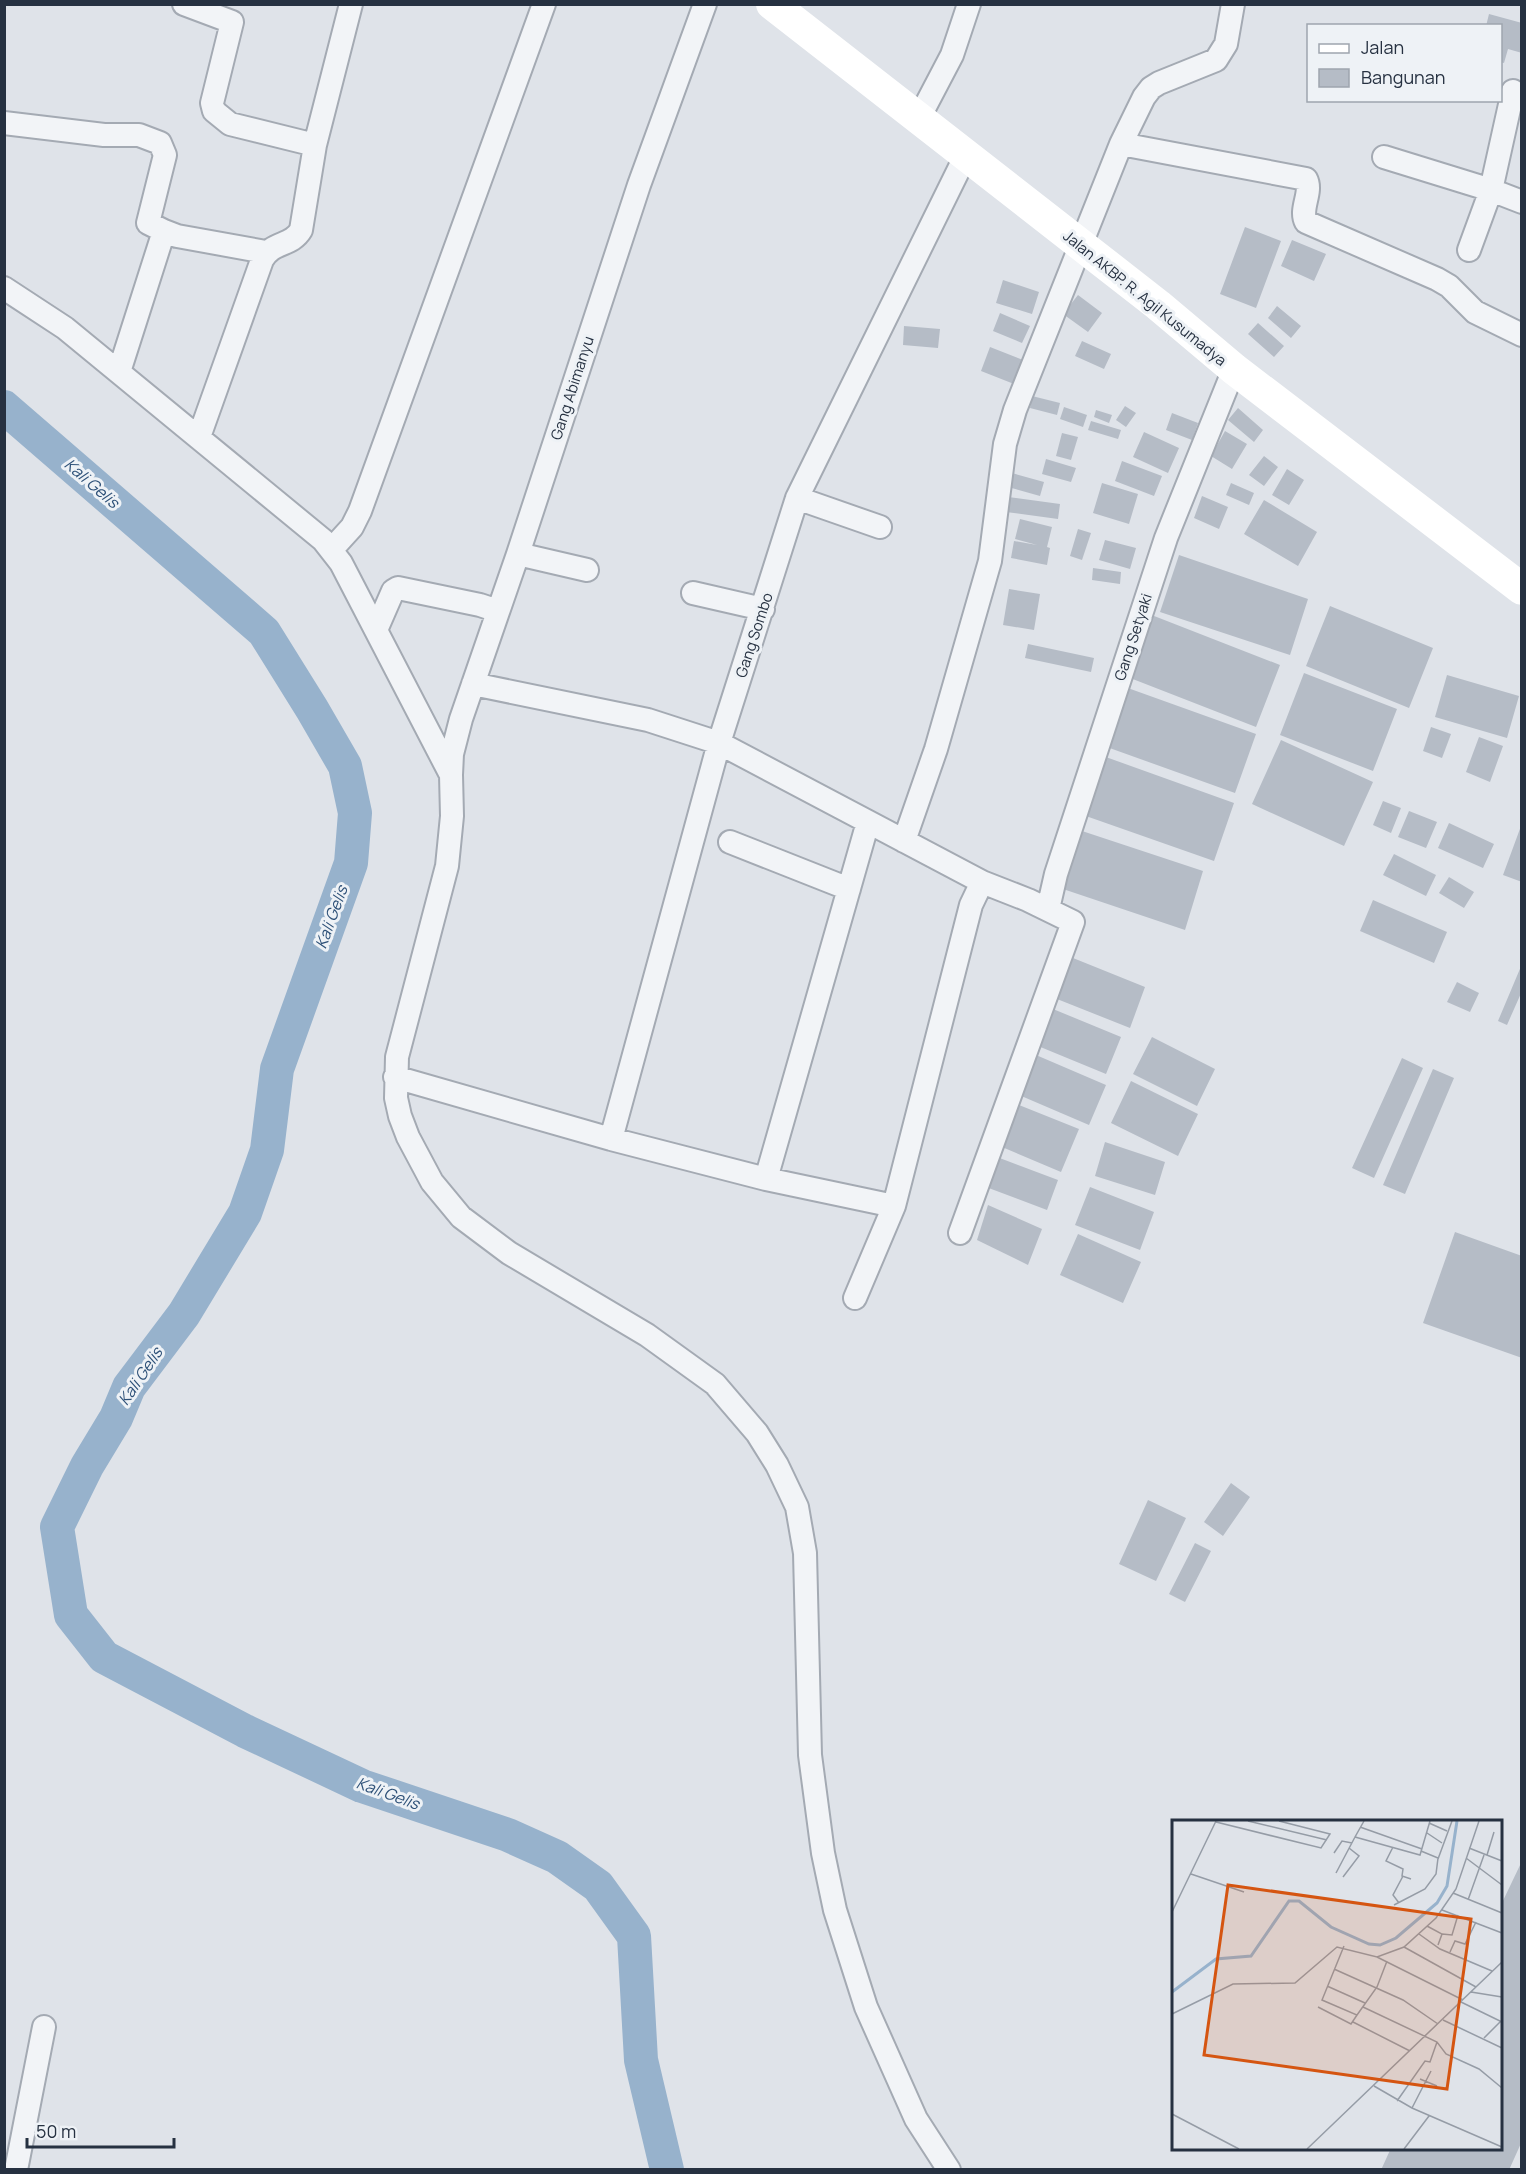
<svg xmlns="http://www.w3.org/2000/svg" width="1526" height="2174" viewBox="0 0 1526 2174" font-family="Manrope,sans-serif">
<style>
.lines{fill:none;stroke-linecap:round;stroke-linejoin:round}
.river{stroke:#97b2cc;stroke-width:34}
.building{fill:#b5bcc6}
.minor-casing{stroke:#a4aab3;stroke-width:26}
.minor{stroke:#f2f4f7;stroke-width:22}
.secondary{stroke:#fff;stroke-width:32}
.labels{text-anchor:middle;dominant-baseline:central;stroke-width:6;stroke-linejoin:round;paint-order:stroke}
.street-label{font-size:15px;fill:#263141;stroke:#eef2f6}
.water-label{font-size:16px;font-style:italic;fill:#2e5178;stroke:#eef2f6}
.inset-river{fill:none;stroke:#97b2cc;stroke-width:3}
.inset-road{fill:none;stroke:#959ca6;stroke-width:1.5}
.view{fill:#d55511;fill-opacity:0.15;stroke:#d55511;stroke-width:3}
.inset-edge{fill:none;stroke:#263141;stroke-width:3}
</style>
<rect width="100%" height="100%" fill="#dfe3e9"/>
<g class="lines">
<!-- river -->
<path class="river" d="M4,407l260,225 48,77 33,57 10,47 -4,50 -74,206 -10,81 -22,63 -61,101 -55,73 -13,31 -29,48 -30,61 14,88 33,42 141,74 117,55 146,49 49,22 41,29 36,50 7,124 26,110"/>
</g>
<!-- building -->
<path class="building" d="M1489,14l33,9v30l-14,-4 -4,14 -4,-1v-36h-14z
M1245,227l36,14 -25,67 -36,-14z
M1292,240l34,14 -12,27 -33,-15z
M1003,280l36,12 -7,22 -36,-11z
M1078,295l24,18 -14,19 -25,-18z
M1277,306l24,20 -10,12 -23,-20z
M1000,313l30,13 -8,17 -29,-12z
M1258,323l26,23 -10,11 -26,-23z
M904,326l36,3 -2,19 -35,-3z
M1082,341l29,13 -7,15 -29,-13z
M990,347l33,13 -9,24 -33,-13z
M1032,396l28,7 -3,12 -27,-7z
M1125,406l11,7 -10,14 -10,-7z
M1064,407l23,8 -4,12 -23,-8z
M1238,408l25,22 -9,12 -26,-22z
M1096,410l16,5 -3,8 -15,-6z
M1172,413l26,10 -6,17 -26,-10z
M1091,421l30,9 -3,9 -30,-9z
M1225,431l22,13 -15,25 -21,-13z
M1144,432l35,16 -11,25 -35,-16z
M1062,433l16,4 -7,23 -15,-4z
M1264,456l14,11 -14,19 -15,-11z
M1046,459l30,9 -5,14 -29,-8z
M1122,461l40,15 -8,20 -39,-15z
M1287,469l17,11 -15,25 -17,-10z
M1012,473l32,9 -4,14 -32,-9z
M1102,483l36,11 -9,30 -36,-11z
M1231,483l23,10 -5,12 -23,-10z
M1202,496l26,11 -9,22 -25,-11z
M1008,497l52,7 -2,15 -52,-7z
M1264,500l53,32 -19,34 -54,-32z
M1020,519l32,8 -5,20 3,1 -3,17 -36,-7 3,-17 23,4 -22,-6z
M1078,529l13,4 -9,27 -12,-4z
M1105,540l31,8 -6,21 -31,-9z
M1179,555l129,44 -18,56 -130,-43z
M1093,568l28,4 -1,12 -28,-4z
M1009,589l31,5 -6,36 -31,-5z
M1330,606l103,42 -24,60 -103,-42z
M1149,614l131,51 -24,62 -131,-51z
M1028,644l66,14 -3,14 -66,-14z
M1304,673l93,36 -24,62 -93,-36z
M1447,675l72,21 -12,42 -72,-21z
M1125,687l131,47 -21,59 -131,-47z
M1431,727l20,7 -9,24 -19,-7z
M1479,737l24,9 -13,36 -24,-10z
M1281,740l92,42 -29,64 -92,-42z
M1103,756l131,47 -20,58 -131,-46z
M1383,801l18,7 -10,25 -18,-8z
M1409,811l28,11 -11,26 -28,-11z
M1449,823l45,21 -11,24 -45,-20z
M1521,826l1,1v55l-19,-7z
M1079,830l124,41 -18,59 -125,-42z
M1394,854l42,21 -10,21 -43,-21z
M1449,877l25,15 -10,16 -25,-15z
M1373,900l74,32 -13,31 -74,-32z
M1073,958l72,29 -15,41 -73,-29z
M1522,964v27l-15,34 -9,-4z
M1457,982l22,11 -9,19 -23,-10z
M1053,1009l68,28 -15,37 -68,-28z
M1152,1037l63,32 -18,37 -64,-32z
M1036,1055l70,30 -17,40 -70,-30z
M1402,1058l21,10 -49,110 -22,-10z
M1433,1069l21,9 -49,116 -22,-9z
M1131,1081l67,33 -20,42 -67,-33z
M1019,1105l60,24 -18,43 -59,-25z
M1105,1142l60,20 -10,33 -60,-19z
M997,1157l61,23 -11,30 -61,-23z
M1090,1187l64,25 -14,38 -65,-25z
M988,1205l54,24 -14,36 -51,-25z
M1455,1232l67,24v102l-99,-35z
M1078,1234l63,28 -18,41 -63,-28z
M1231,1483l19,14 -27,39 -19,-14z
M1148,1500l38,18 -30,63 -37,-17z
M1195,1543l16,8 -26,51 -16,-8z
M1522,1861v280l-13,29h-128l10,-22h109v-241z"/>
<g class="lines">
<!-- minor casing -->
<g class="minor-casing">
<path id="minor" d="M184,4l48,18 -20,81 2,8 16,13 85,21
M919,118l33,-63 17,-51
M4,123l100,12h35l21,8 5,12 -17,68 16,8
M1121,144l185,35c7,13 -7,30 0,43l131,57 12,7 26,26 47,23
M1384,157l107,33 31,12
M1469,250l22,-60 22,-99
M4,288l61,40 258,212 18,23 110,212 1,41 -5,50 -50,191 -1,41 4,18 8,21 24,45 29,35 48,36 138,82 68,49 42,49 20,32 20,42 8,46 5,202 13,98 12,57 31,97 50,112 33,51
M119,372l45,-141 13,5 89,16
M199,437l63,-177c10,-19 29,-13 39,-30l14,-85 36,-141
M797,498l83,29
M332,549l20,-22 8,-16 184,-507
M518,554l69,16
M693,593l70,16
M376,630l17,-39 5,-3 82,17 18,6
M473,684l175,36 71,23 263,139
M451,775l1,-21 9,-35 57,-165 121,-369 66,-181
M904,841l32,-92 54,-188 15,-117 10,-34 106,-266 23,-47 7,-9 8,-5 57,-23 10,-16 7,-40
M730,842l119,47
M1048,909l8,-35 110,-336 68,-169
M395,1077l216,62 155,40 128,27 77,-301 11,-23 46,18 45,22 -113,311
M611,1139l108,-396 78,-245 168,-341
M766,1179l102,-357
M855,1298l39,-92
M16,2170l28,-143"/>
</g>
<!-- minor -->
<use href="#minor" class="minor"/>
<!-- secondary -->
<path class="secondary" d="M772,4l386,301 76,64 288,220"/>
</g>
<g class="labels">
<!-- street labels -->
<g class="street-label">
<text transform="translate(1145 298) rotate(39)">Jalan AKBP. R. Agil Kusumadya</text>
<text transform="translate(572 388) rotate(-72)">Gang Abimanyu</text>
<text transform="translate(754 635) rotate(-72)">Gang Sombo</text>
<text transform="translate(1133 637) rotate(-72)">Gang Setyaki</text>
</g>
<!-- water labels -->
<g class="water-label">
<text transform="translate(92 483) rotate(41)">Kali Gelis</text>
<text transform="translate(331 917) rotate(-70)">Kali Gelis</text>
<text transform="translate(140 1376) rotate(-56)">Kali Gelis</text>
<text transform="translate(388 1793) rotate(20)">Kali Gelis</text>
</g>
</g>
<!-- overview -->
<g transform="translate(1172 1820)">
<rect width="330" height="330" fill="#dfe3e9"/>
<path class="inset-river" d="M0,172l44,-33 35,-3 38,-55h10l32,26 38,17 11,1 16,-7 41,-35 10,-17 10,-65"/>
<path class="inset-road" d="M76,1l79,19M192,1l-9,16 65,18 10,-34M44,2l105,26 9,-14 -51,-13M257,3l18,8M188,7l62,22M255,13l15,10M221,27l-7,14 17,8 -1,7 9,3M297,28l33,13M162,33l8,-12 10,2M315,35l7,-23M294,38l36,27M266,39l14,-38M164,53l19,-36M19,54l53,18M171,57l16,-21 -10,-8M281,73l49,20M296,80l16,-45M227,83l-6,-8 10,-19M222,85l31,-16 11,-15 2,-16 -17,-7M270,90l60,23M0,92l44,-91M255,106l15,8 -4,11M247,114l21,15 52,22M270,114l10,1 6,-20M232,127l72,40M278,132l5,-11 10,3 11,-22M205,137l86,43M162,149l69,31 35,24M155,166l38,17M299,172l31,5M289,182l41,20M146,187l33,17 6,-9 -35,-15 22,-54M191,187l74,35 9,12 33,15 23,19M0,194l61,-30 62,-1 42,-36 40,10 27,-10 32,-29 20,-29 23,-68M185,195l20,-28 10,-26M271,200l59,28M181,202l57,29M312,218l17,-17M248,259l17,7M202,266l38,22 90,39M225,281l28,-40 5,1 7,-20M240,288l19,-37M0,294l67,35M135,329l195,-187M232,329l25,-33"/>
<path class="view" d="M56,65l243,34 -24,170 -243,-34z"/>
<rect width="330" height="330" class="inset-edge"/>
</g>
<!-- border -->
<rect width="1526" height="2174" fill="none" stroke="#263141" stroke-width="12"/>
<!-- legend -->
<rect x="1307" y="24" width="195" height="78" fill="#eef2f6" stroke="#9ea5ae" stroke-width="1.5"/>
<rect x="1319" y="44" width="30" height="9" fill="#ffffff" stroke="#9ea5ae" stroke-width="1.5"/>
<text x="1361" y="54" font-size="18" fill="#263141">Jalan</text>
<rect x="1319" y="69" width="30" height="18" fill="#b5bcc6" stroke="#9ea5ae" stroke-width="1.5"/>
<text x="1361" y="84" font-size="18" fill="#263141">Bangunan</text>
<!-- scale -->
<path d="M27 2138v9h147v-9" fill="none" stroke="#263141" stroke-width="3"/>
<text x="36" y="2138" font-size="18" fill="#263141" stroke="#eef2f6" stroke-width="4.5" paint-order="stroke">50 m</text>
</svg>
